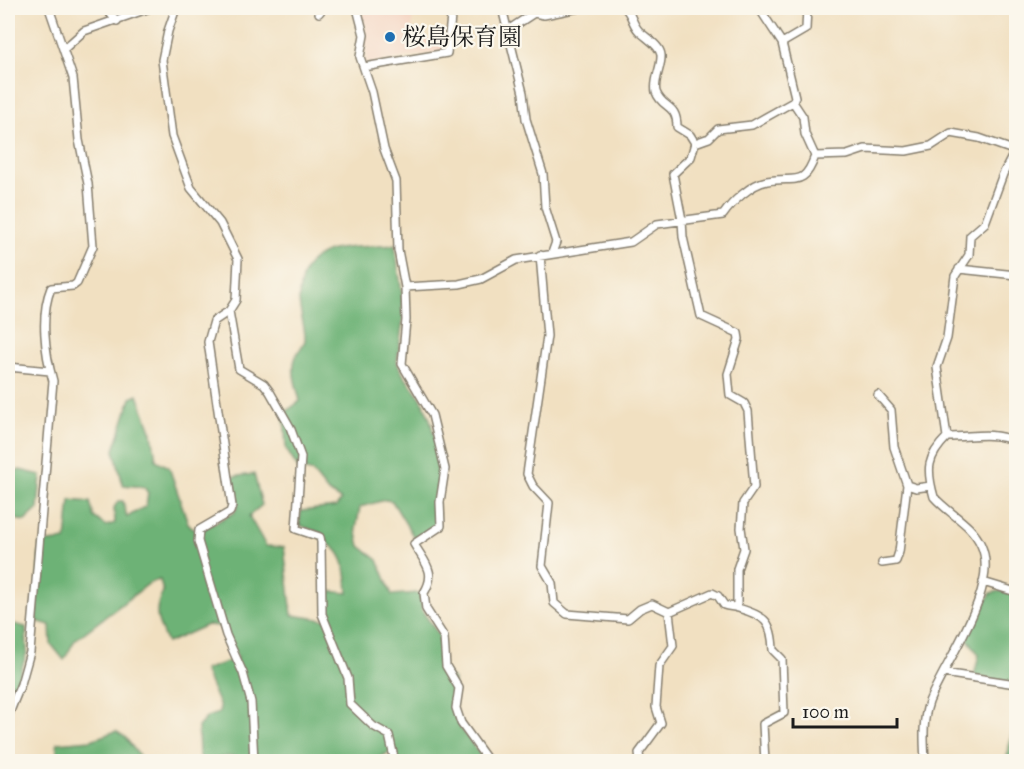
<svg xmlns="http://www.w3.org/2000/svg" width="1024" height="769" viewBox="0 0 1024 769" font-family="'IM FELL Great Primer','Noto Serif JP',serif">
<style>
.built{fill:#f4d3c0}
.forest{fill:#6db276;stroke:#446749;stroke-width:1.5}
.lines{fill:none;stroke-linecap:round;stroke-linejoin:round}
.minor-casing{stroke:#867e6e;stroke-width:10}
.minor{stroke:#fff;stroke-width:7}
.poi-dot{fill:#1f6fb2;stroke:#fbf7ec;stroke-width:2}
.labels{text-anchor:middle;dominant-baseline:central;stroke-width:4.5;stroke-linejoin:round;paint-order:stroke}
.poi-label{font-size:24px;fill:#1c1c1c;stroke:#fbf7ec;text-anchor:start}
</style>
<rect width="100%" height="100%" fill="#fbf7ec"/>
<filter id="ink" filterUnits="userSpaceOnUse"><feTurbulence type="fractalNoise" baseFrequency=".0167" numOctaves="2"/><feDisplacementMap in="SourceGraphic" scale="12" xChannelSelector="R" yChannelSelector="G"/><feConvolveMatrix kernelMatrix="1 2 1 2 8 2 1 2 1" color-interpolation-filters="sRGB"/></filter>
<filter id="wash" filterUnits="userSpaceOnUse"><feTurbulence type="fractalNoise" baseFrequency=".008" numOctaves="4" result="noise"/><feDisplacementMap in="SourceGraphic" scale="24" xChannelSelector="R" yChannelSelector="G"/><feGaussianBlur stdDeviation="1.35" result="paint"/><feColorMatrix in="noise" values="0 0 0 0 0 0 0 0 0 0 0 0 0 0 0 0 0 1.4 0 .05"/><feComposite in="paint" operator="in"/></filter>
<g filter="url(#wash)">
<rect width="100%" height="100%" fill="#f1e0c1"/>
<!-- built -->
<path class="built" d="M404,9l8,5 1,26 16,-2 16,3 -1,10 -78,13v-38l-5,-13z"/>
<!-- forest -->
<path class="forest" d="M395,245l7,49 1,26 -6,42 7,14 17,22 9,21 12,50 -6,31 2,23 -23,16 -23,-38 -7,-1 -25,7 -4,22 4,17 18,14 14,35 27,-2 4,19 16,23 3,34 12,11c-1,10 -3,24 0,33 5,18 21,32 30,48h-85l-9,-9 -17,9 -127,1c-16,-12 -26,-1 -42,-1l-5,-6 -1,-28 9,-10 12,-4 1,-6 -16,-37 34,-12 -18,-32 -13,-1 -40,18c-9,-19 -15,-32 -4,-51l-3,-12 -9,2 -76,58 -11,20 -13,-16 -1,-19 -14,-4 4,-78 26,-3 4,-40 20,2 4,15 12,9 9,-3 -1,-15 4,-7h5l4,16 19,-11 2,-13 -4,-6 -21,-2 -9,-35 17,-52 7,-3 14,38 4,27 13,7 19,56 9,9 37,-19 4,-8 -7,-28 23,-3 8,31 -13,11 17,30 18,1 8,68 34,5 1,-29 21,2c-1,-14 -2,-31 -11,-42 -6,-7 -12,-8 -16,-18l-22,-8 2,-14 35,-4 5,-7 -13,-8 -16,-20 -15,-5 -11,-18 -2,-36 16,-12c-3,-13 -10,-31 -4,-45 2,-5 8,-11 9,-16 1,-12 -6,-28 -6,-41 1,-62 52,-49 96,-54z
M20,470l21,5 -3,34 -13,12 -17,-3v-44z
M1000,591l16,4v89l-42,-8 5,-21 -14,-20 26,-42z
M8,613l2,10 16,4 1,25 -11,34 -8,-1z
M1016,721v40h-10l8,-38z
M116,731l9,6 18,24h-86v-18l34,-3z"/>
</g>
<g filter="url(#ink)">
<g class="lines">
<!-- minor casing -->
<g class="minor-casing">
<path id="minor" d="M105,8l12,13
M176,8l-8,23 -6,29 10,76 19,52 29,35 18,36 -2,41 -7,11 -15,10 -6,21 24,164 -2,6 -31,18 -1,11 28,94 17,38 8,29 3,60
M357,8l7,27 -4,22 12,35 12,57 12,32 2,69 7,37 1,33 -4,44 30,51 13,54 -5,33 1,24 -27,18c11,19 23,28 10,49l2,16 18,28 2,29 13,22 -3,20 5,15 28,39
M502,8l21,85 3,26 17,55 2,33 11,35 -4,11
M625,8c7,6 7,16 14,23 7,7 21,14 22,24 1,12 -8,25 -5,37 6,17 21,11 21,35l13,8 5,8 -4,14 -18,17 9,46 1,17 18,79 37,17 1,6 -11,35 2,21 14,8 4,8 6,76 -11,16 -2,25 3,21 -7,20v38
M319,13l4,-5
M508,30l26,-17 10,2 35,-7
M782,43l24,-14 1,-21
M64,49l20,-18 66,-23
M364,67l83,-14 5,-45
M695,143l14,-5 9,-9 34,-4 41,-23 2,-5 -13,-54 -23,-35
M815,156l32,-1 18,-6 41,2 25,-5 20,-13 28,5 37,13
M540,255l7,81 -20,138 6,12 16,17 -7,63 10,17 2,20 13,11 61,5 12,-10 12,-5 17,8 43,-19 6,3 6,9c5,2 9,1 14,3 28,8 34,14 35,42l9,9 2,54 -21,11 2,38
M959,269l57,6
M405,287l54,-3 22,-5 35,-19 115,-18 26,-18 66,-9c9,-13 28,-31 44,-34 28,-5 37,7 48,-25l-10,-22 -2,-17 -10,-15
M229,311l10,58 25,15 6,8 20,35 11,30 -5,72 24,8 1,5 1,72 26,64 2,26 23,22 16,9 6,27
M8,367l42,4
M878,395l13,15 3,37 13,38 9,3 15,-2
M947,437l-10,-70 10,-29 8,-62 14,-21 1,-19 15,-13 18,-49 13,-25
M882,563l14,-2 3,-9 8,-67
M983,582l33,10
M943,673l73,11
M8,716l13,-32 9,-32 23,-271c-8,-28 -13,-66 -2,-93l22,-2 4,-3 16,-37 -5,-62 -9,-44 -6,-62 -24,-70
M8,747l2,15
M640,762l-1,-9 22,-30 -5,-16 3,-41 14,-20 -4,-34
M925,762c-1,-21 -3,-40 4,-60 15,-39 72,-114 52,-157 -9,-21 -32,-31 -47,-48 -8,-28 -7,-40 13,-60 28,0 42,-6 69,4"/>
</g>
<!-- minor -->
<use href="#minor" class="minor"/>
</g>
</g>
<!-- markers -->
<circle class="poi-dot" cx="390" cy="37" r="6"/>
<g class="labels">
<!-- poi labels -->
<g class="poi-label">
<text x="402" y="37">桜島保育園</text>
</g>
</g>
<!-- margin -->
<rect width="1024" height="769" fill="none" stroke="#fbf7ec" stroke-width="30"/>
<!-- scale -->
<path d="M793 718v9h104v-9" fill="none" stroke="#1c1c1c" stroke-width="3"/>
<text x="802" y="718" font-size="18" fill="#1c1c1c" stroke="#fbf7ec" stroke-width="4.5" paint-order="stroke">100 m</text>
</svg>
